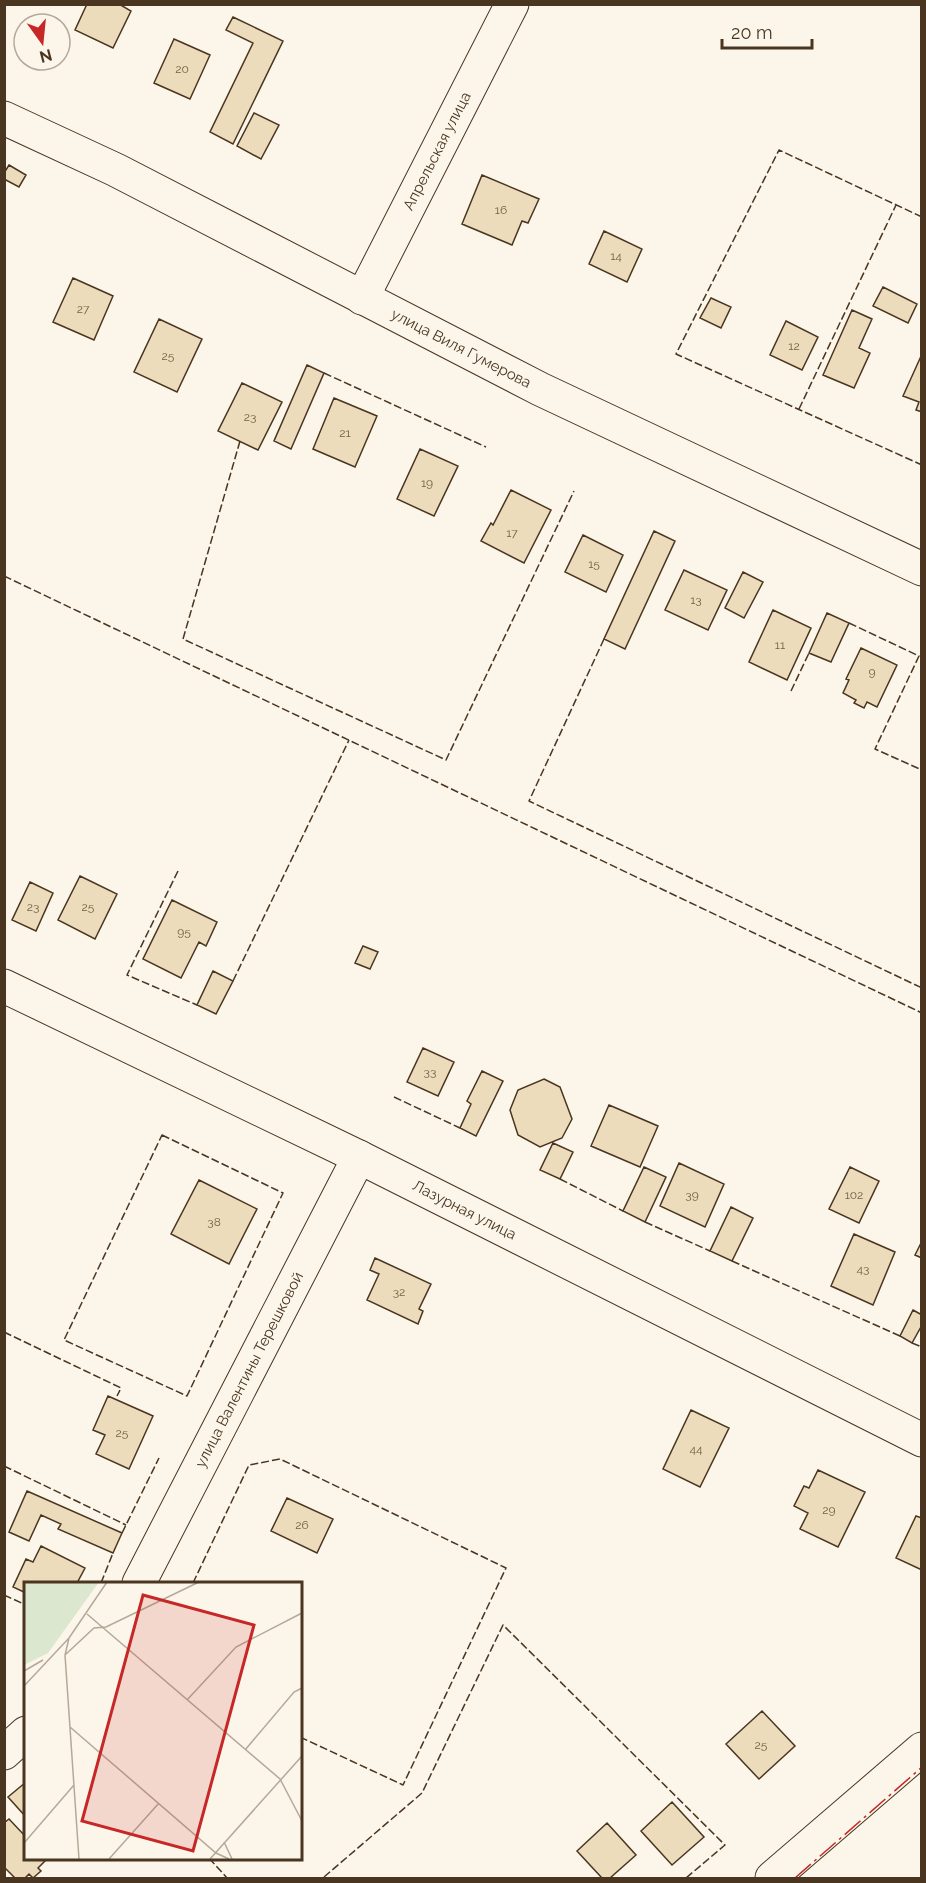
<svg xmlns="http://www.w3.org/2000/svg" width="926" height="1883" viewBox="0 0 926 1883" font-family="Raleway,sans-serif">
<style>
.building{fill:#ecdcbc;stroke:#4a3520;stroke-width:1.5}
.lines{fill:none;stroke-linecap:round;stroke-linejoin:round}
.minor-casing{stroke:#4a3520;stroke-width:35}
.minor{stroke:#fbf6e9;stroke-width:33}
.fence{stroke:#4a3520;stroke-width:1.5;stroke-dasharray:8 3;stroke-linecap:butt}
.power{stroke:#c62828;stroke-width:1.5;stroke-dasharray:21 4.5 3 4.5;stroke-linecap:butt}
.labels{text-anchor:middle;dominant-baseline:central;stroke-width:4.5;stroke-linejoin:round;paint-order:stroke}
.number-label{font-size:12px;fill:#725f47}
.street-label{font-size:15px;fill:#4a3520;stroke:#fbf6e9}
.inset-road{fill:none;stroke:#b4a999;stroke-width:1.5}
.view{fill:#c62828;fill-opacity:0.15;stroke:#c62828;stroke-width:3}
.inset-edge{fill:none;stroke:#4a3520;stroke-width:3}
</style>
<rect width="100%" height="100%" fill="#fbf6e9"/>
<!-- building -->
<path class="building" d="M87,4h32l12,7 -18,37 -38,-18z
M233,17l50,24 -50,103 -23,-12 43,-89 -27,-13z
M174,39l36,16 -20,44 -36,-16z
M254,113l25,12 -18,34 -24,-13z
M9,165l17,10 -7,12 -15,-8v-6z
M482,175l57,24 -11,24 -6,-2 -10,24 -50,-21z
M604,231l38,18 -15,33 -38,-18z
M73,278l40,18 -19,44 -41,-18z
M883,287l34,17 -9,19 -35,-17z
M711,298l20,9 -10,21 -21,-10z
M852,310l20,9 -13,29 11,5 -16,35 -31,-13z
M159,319l43,20 -25,53 -43,-20z
M786,321l32,16 -16,33 -32,-15z
M922,354v58l-6,-2 3,-8 -16,-6z
M307,365l17,8 -33,76 -17,-8z
M242,383l40,19 -24,48 -40,-19z
M334,398l43,18 -22,51 -42,-18z
M420,449l38,17 -24,50 -37,-17z
M511,490l40,20 -27,53 -43,-22 10,-18 2,2z
M654,531l21,10 -50,108 -21,-10z
M583,535l40,20 -17,37 -41,-20z
M684,570l43,20 -19,40 -43,-20z
M743,572l20,10 -19,36 -19,-10z
M773,610l38,18 -24,52 -38,-18z
M827,613l22,10 -18,39 -22,-9z
M861,648l36,17 -20,42 -10,-5 -3,6 -10,-5 2,-3 -13,-7 6,-13 -3,-1z
M80,876l37,18 -22,45 -37,-19z
M30,882l23,11 -17,38 -24,-11z
M172,900l45,22 -11,24 -7,-4 -18,36 -38,-19z
M363,946l15,6 -8,17 -15,-6z
M213,971l20,10 -17,33 -19,-9z
M423,1048l31,14 -16,34 -31,-14z
M482,1071l21,10 -27,55 -16,-8 11,-24 -4,-3z
M544,1079l16,8 12,32 -10,19 -22,9 -22,-12 -8,-25 8,-20z
M609,1105l49,21 -18,41 -49,-21z
M553,1143l20,9 -13,27 -20,-9z
M679,1163l45,21 -19,43 -45,-21z
M644,1167l22,10 -21,45 -22,-11z
M850,1167l29,14 -20,42 -30,-14z
M199,1180l58,29 -28,55 -58,-30z
M731,1207l22,11 -21,43 -22,-10z
M854,1234l41,18 -22,53 -42,-19z
M922,1241v17l-7,-3z
M375,1258l56,26 -12,25 4,2 -5,13 -51,-24 12,-26 -9,-4z
M913,1310l9,5v10l-10,18 -12,-7z
M108,1396l45,20 -24,53 -33,-15 9,-19 -12,-5z
M691,1410l38,18 -29,59 -37,-18z
M818,1470l47,22 -27,55 -38,-18 8,-16 -14,-7 10,-20 5,2z
M27,1491l95,42 -9,20 -55,-24 3,-5 -20,-9 -12,26 -20,-9z
M287,1498l46,21 -16,34 -46,-22z
M916,1516l6,2v52l-26,-12z
M41,1546l44,22 -8,15h-51v10l-13,-6 13,-28 7,3z
M762,1711l33,35 -36,33 -33,-35z
M26,1782v35l-18,-20z
M672,1802l32,35 -32,28 -31,-34z
M9,1819l17,18v21h18l2,2 -8,8 3,3 -8,7 -4,-4 -4,4h-10l-11,-11v-44z
M607,1823l29,32 -26,23h-8l-25,-27z"/>
<g class="lines">
<!-- minor casing -->
<g class="minor-casing">
<g id="minor">
<path id="s1" d="M4,118l112,52 424,219 382,180"/>
<path id="s2" d="M362,298l150,-294"/>
<path id="s3" d="M4,986l355,171 563,283"/>
<path id="s4" d="M139,1583l220,-426"/>
<path d="M4,1753l22,-20"/>
<path d="M772,1878l150,-129"/>
</g>
</g>
<!-- minor -->
<use href="#minor" class="minor"/>
<!-- fence -->
<path class="fence" d="M922,217l-143,-67 -103,204 246,111
M324,373l162,74
M799,409l97,-204
M240,441l-57,198 263,121 128,-269
M4,576l918,437
M849,623l70,33 -44,93 47,21
M604,639l-75,162 393,187
M791,691l18,-38
M178,871l-51,104 70,30
M233,981l116,-241
M394,1097l66,31
M162,1135l121,58 -96,203 -123,-56z
M560,1179l63,32
M645,1222l65,29
M732,1261l168,75
M4,1332l117,56 -4,8
M912,1343l10,4
M4,1466l122,59
M122,1533l37,-75
M101,1583l12,-30
M193,1583l56,-118 31,-6 226,109 -103,217 -103,-48
M4,1595l22,10
M209,1858l18,20
M324,1877l98,-84 81,-168 222,220 -39,33"/>
<!-- power -->
<path class="power" d="M795,1878l127,-111"/>
</g>
<g class="labels">
<!-- number labels -->
<g class="number-label">
<text x="182" y="69">20</text>
<text x="501" y="210">16</text>
<text x="616" y="256">14</text>
<text x="83" y="309">27</text>
<text x="794" y="346">12</text>
<text x="168" y="356">25</text>
<text x="250" y="417">23</text>
<text x="345" y="433">21</text>
<text x="427" y="483">19</text>
<text x="512" y="533">17</text>
<text x="594" y="564">15</text>
<text x="696" y="600">13</text>
<text x="780" y="645">11</text>
<text x="872" y="672">9</text>
<text x="33" y="907">23</text>
<text x="88" y="907">25</text>
<text x="184" y="932">95</text>
<text x="430" y="1072">33</text>
<text x="692" y="1195">39</text>
<text x="854" y="1195">102</text>
<text x="214" y="1222">38</text>
<text x="863" y="1269">43</text>
<text x="399" y="1292">32</text>
<text x="122" y="1433">25</text>
<text x="696" y="1449">44</text>
<text x="829" y="1510">29</text>
<text x="302" y="1525">26</text>
<text x="761" y="1745">25</text>
</g>
<!-- street labels -->
<g class="street-label">
<text stroke="none"><textPath href="#s2" startOffset="165">Апрельская улица</textPath></text>
<text stroke="none"><textPath href="#s1" startOffset="512">улица Виля Гумерова</textPath></text>
<text stroke="none"><textPath href="#s3" startOffset="512">Лазурная улица</textPath></text>
<text stroke="none"><textPath href="#s4" startOffset="240">улица Валентины Терешковой</textPath></text>
</g>
</g>
<!-- overview -->
<g transform="translate(24 1582)">
<rect width="278" height="278" fill="#fbf6e9"/>
<path d="M0,0h75l-51,71 -24,12z" fill="#dce7d0"/>
<path class="inset-road" d="M63,32l193,165 22,42M45,56l-4,17 14,204M41,73l29,-27 12,-1 93,-45M0,89l19,-11M0,104l45,-48 38,-56M163,118l49,-53 66,-34M46,145l146,126 13,6M221,168l49,-58 8,-4M200,260l8,17M0,261l50,-58M85,277l50,-56M186,277l92,-103"/>
<path class="view" d="M119,13l111,30 -61,226 -111,-30z"/>
<rect width="278" height="278" class="inset-edge"/>
</g>
<!-- border -->
<rect width="926" height="1883" fill="none" stroke="#4a3520" stroke-width="12"/>
<!-- north arrow -->
<g transform="translate(42 42) rotate(165)"><circle r="28" fill="#fbf6e9" stroke="#b4a999" stroke-width="1.5"/>
<path d="M0-4.5L10 22L0 15L-10 22Z" fill="#c62828"/>
<text y="-9" font-size="16" font-weight="bold" text-anchor="middle" fill="#4a3520">N</text>
</g>
<!-- scale -->
<path d="M722 39v9h90v-9" fill="none" stroke="#4a3520" stroke-width="3"/>
<text x="731" y="39" font-size="18" fill="#4a3520" stroke="#fbf6e9" stroke-width="4.5" paint-order="stroke">20 m</text>
</svg>
